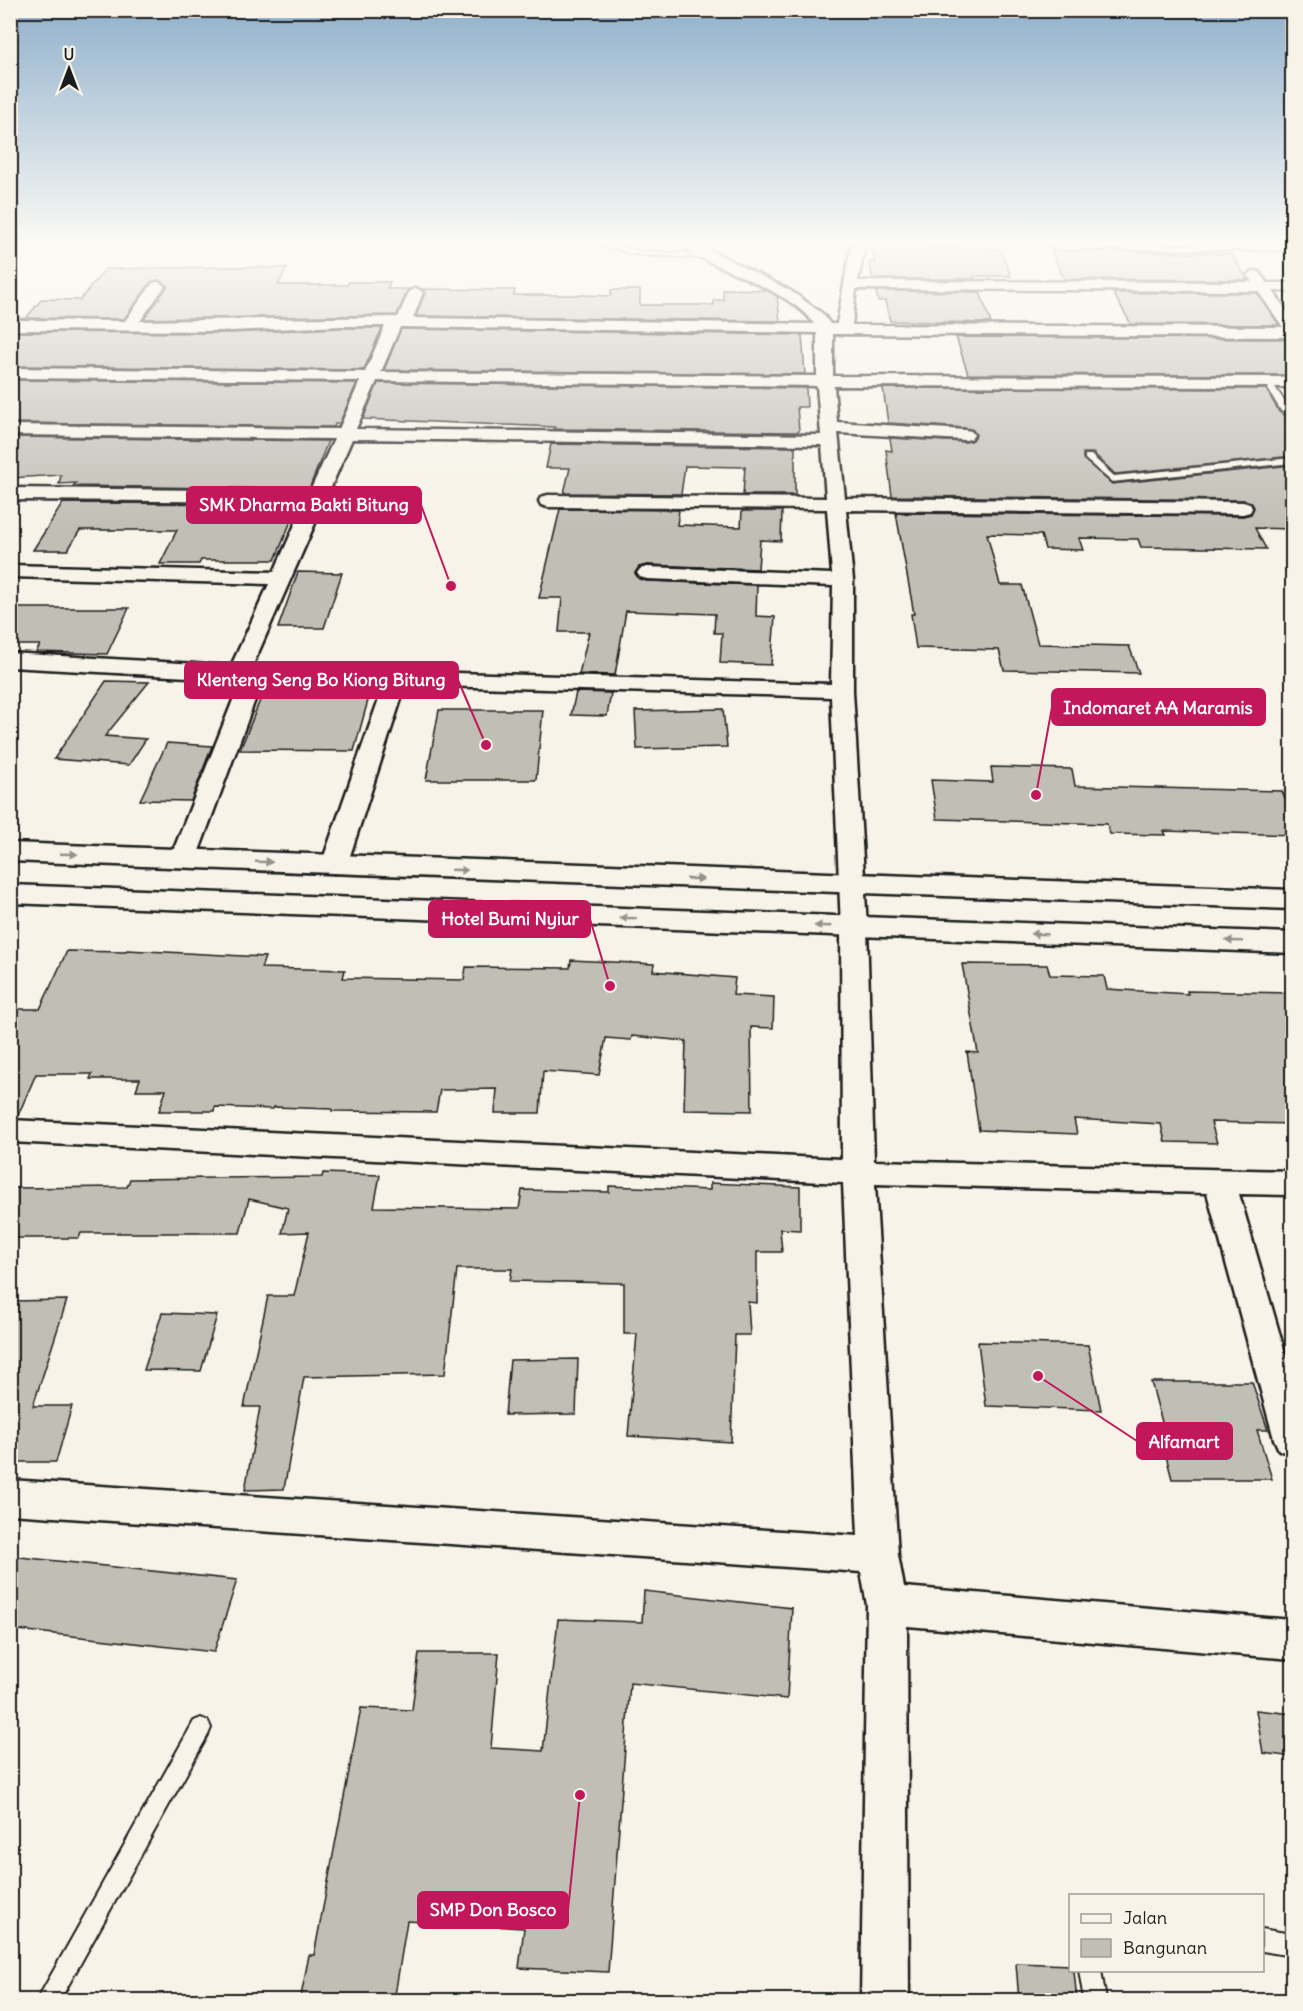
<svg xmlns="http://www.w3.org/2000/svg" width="1303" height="2011" viewBox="0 0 1303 2011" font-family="Delius,sans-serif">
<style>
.building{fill:#c0beb5;stroke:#1c1c1c;stroke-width:1.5}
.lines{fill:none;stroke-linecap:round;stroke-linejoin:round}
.service-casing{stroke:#1c1c1c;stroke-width:4}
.minor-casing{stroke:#1c1c1c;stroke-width:5}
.tertiary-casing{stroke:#1c1c1c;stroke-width:5}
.service{fill:#f7f3e8;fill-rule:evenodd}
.minor{fill:#f7f3e8;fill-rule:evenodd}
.tertiary{fill:#f7f3e8;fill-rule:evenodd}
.oneway{fill:#94928c}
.leader{fill:none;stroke:#c2185b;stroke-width:2}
.callout-dot{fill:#c2185b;stroke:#f7f3e8;stroke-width:2}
.callout{fill:#c2185b;stroke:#c2185b;stroke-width:2}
.callout-label{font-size:18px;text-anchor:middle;font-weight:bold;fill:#fff}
</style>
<rect width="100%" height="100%" fill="#f7f3e8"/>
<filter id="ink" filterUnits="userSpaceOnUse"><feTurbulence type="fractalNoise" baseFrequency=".0167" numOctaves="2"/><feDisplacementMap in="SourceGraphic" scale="12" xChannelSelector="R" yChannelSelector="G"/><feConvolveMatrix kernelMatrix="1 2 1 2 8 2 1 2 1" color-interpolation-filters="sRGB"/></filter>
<g filter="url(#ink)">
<!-- building -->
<path class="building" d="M871,245l129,4 11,27h-37l1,3h-102l-4,-17h6z
M1051,250l180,4 17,26 -184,-1z
M229,267l58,1 -9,17h69l2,-3h41l-3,7h23l-3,2 -10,24 -253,4 23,-32 -1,-3 -8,-4 -7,2 -27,37 -98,-1 16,-19 38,1 25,-31z
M422,289l93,1 -1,5h69l28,1v-6h29v15h74v-5h9v-11l43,1 11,6 3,25 -364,-5 9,-23z
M876,291l104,1 11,31 -101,-2 -5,-20h-7z
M1113,293h144l22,32 -148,-1z
M341,328h41l-18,42 -354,-4v-29l4,-5 216,1z
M401,329l401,6 3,39 -421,-4z
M956,337l336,2 1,36 -325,-1z
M10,380l347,3 -18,41h-4l-1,3 -324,-4z
M378,383l428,5 1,19h-10l2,24 -3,1 -242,-3 1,-2 -192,-8z
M883,388l383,1 13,23 14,9v35l-178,18 -22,-21h-10v6l29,25 181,-19v64l-38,-1 11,21 -125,-2 -3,-8 -59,-1 4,12 -38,-1 -4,-14 -54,-1 13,51h22l16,59 91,2 10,27 -135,-3 -5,-20 -83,-2 -5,-34h3l-18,-101 347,3 8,-2 3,-7 -3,-5 -8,-2 -351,-4 -6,-46 6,1 -2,-13 75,4 8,-2 3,-5 -3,-5 -8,-2 -77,-5z
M10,437l318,4 -19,48 -236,-3 3,-3 -17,1 2,-9 -51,3z
M551,444l244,3v48h-52l2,-28 -60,-1 -4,28 -117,-1 6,-25h-24z
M63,503l235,1 -23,56h-74l-2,4h-39l17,-34h-97l-12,20h-35z
M560,509l119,1 -2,15 64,2 1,-16h40l-1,30 -21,-1 -2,29 -111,-4 -8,2 -4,6 4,6 8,2 110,4 -1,31 19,1 -4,48 -51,-2 2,-30h-8l1,-19 -89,-3 -11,64 -36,-1 10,-42h-30l3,-34h-23z
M298,572l44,1 -18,55h-46z
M10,608h119l-22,46 -71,-2 4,-7h-30z
M106,681l43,1 -44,54 41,3 -17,26 -75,-6z
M267,683l105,3 -18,65 -114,-1z
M576,692l35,1 -4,23 -36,-1z
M723,709l4,38 -90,2 -2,-38z
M439,710h104l-7,70h-110z
M167,743l45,3 -21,55 -51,-1z
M991,767l81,2 3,17 207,5 11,26v18l-129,-4 2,4 -56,-1 -3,-10 -170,-5 -6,-39 62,2z
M127,950l138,7 -4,11 84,2 -2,8 121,2 2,-13 104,1 1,-8 83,4 -1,7 82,7 -2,17 41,2 -1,31 -22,-1 1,84 -68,-1 2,-69 -54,-5 -1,4 -25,-2 -7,37 -56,-4 -3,42h-45l2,-24 -57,1 -4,22 -104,-1v-2l-58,-2 -1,2 -58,-2 -1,4h-55l7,-21h-30l4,-11h-50l2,-5h-56l-19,44h-7v-109h30l27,-58 59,1z
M962,964l85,1 3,10 54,1 3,13 81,5 -1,-3 106,2v131l-82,-2 6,21 -52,-1 -4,-18 -87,-5 3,15 -98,-4 -12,-78 11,1z
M323,1173l57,2 -6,32 145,2 3,-19 87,2v-6l101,4v-7l90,4v43l-20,-1 2,23h-25v51l-9,-1 2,33h-15l-4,107 -103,-6 9,-102h-13v-51l-114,-2 2,-12h-55l-12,105 -141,3 -20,112 -39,1 15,-83h-16l24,-111h26l15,-64 -27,1 6,-25 -39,-9 -9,34h-159l-2,5h-69v-50l117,-1 3,-8 192,-2z
M67,1300l-34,106h39l-16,56h-46v-161z
M162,1313l55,2 -16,56 -57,-1z
M978,1342l110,3 13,65 -115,-4z
M578,1359l-2,55 -71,1 5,-55z
M1151,1382h101l16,48h-11l15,49h-100l-12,-46h5z
M10,1556l227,24 -23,72 -204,-23z
M644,1591l148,17 -5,91 -157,-16 -22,289 -89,-4 5,-40 -117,-7 -13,80h-94l9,-46h5l47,-247 51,2 7,-57h80l-8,95 52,3 15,-132 84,3z
M1256,1710l37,4v43l-30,-4z
M1016,1963l55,2v6h3l3,30h-58z"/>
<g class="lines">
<!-- service casing -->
<g class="service-casing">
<path id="service" d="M598,245h14l28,6 66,3 3,2 -3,2 -66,-3z
M1269,387h6l17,26v6l-11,-8 -13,-22z
M1085,455h6l23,21 178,-18v5l-180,19 -27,-23z
M201,1718l7,3 3,7 -3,7 -148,265h-23l157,-279z
M1262,1929l30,5v22l-30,-5z
M1079,1970h22l5,30h-22z"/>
</g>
<!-- minor casing -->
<g class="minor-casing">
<path id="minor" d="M682,245h18l91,46 32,23 7,10h7l14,-79h14l-7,36 394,1 -5,-7 7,-4 5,1 8,11h25v8h-19l19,28v18l-459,-3v42l459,1v10l-458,-1 3,36 128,8 6,1 3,4 -3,4 -6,1 -127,-7 7,65 398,4 7,2 2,4 -2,4 -7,2 -397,-4 7,70v111l14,236 7,234 418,10v24l-53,-1 53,183v78l-13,-5 -5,-11 -67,-246 -332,-9 23,371 6,32 388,33v39l-385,-33 2,374h-48l6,-395 -6,-33 -851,-58v-34l848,56 -15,-353 -833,-41v-22l832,39 -1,-232 -10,-230 -569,-16 -66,178 -4,5 -9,3 -9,-3 -4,-5 71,-179 -231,-13v-14l221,13 38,-82 -259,-7v-12l264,7 31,-70 -295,-2v-12l300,3 24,-52 -324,-4v-10l329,4 21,-48 -350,-3v-10l355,4 20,-46h-44l-111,5 -220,-1v-10l115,1 28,-38 5,-1 7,4 -25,35 258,-4 11,-25 7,-4 7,4 -10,26 401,6c-15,-25 -76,-49 -104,-62 -9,-5 -20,-9 -28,-17zM856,289l402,2 25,36 -431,-2zM400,327l417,6v43l-436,-4zM377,381l440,5 4,49 -465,-6zM352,439l470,6 4,53 -278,-3 -7,2 -2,4 2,4 7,2 279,2 5,65 -185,-7 -7,2 -3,4 3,4 7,2 186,7 -2,98 -579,-17z
M1046,245h246v5l-239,-1z
M392,686l8,2 3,5 -56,172 -4,6 -9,2 -9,-2 -4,-6 60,-172 3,-5z"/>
</g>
<!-- tertiary casing -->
<g class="tertiary-casing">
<path id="tertiary" d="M10,843l1282,47v19l-1282,-48z
M10,885l1282,48v20l-1282,-50z"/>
</g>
<!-- service -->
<use href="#service" class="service"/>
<!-- minor -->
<use href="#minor" class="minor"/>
<!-- tertiary -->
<use href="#tertiary" class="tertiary"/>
</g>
<!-- one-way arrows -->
<defs><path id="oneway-solid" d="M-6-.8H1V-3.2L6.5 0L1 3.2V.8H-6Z" transform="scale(1.5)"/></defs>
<g class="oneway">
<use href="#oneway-solid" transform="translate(69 854) rotate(2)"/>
<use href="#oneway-solid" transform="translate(264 862) rotate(2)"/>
<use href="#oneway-solid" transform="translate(459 870) rotate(2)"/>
<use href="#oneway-solid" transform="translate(695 879) rotate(2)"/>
<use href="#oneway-solid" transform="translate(628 918) rotate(-178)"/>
<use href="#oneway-solid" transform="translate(823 926) rotate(-178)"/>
<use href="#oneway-solid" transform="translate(1039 934) rotate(-178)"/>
<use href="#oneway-solid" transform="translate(1234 941) rotate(-178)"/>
</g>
</g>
<!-- sky -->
<linearGradient id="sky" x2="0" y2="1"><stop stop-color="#90b0cc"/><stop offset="0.46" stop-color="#fbfaf5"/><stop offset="1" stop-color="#fbfaf5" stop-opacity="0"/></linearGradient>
<rect width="1303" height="527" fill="url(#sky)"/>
<!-- callouts -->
<path class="leader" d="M451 586L421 505M486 745L458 680M1036 795L1052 707M610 986L590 919M1038 1376L1137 1441M580 1795L568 1910"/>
<g class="callout-dot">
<circle cx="451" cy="586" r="6"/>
<circle cx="486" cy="745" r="6"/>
<circle cx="1036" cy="795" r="6"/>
<circle cx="610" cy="986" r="6"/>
<circle cx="1038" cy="1376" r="6"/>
<circle cx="580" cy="1795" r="6"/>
</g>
<g class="callout">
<rect x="187" y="487" width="234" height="36" rx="6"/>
<rect x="185" y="662" width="273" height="36" rx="6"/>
<rect x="1052" y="689" width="213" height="36" rx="6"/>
<rect x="429" y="901" width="161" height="36" rx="6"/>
<rect x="1137" y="1423" width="95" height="36" rx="6"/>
<rect x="418" y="1892" width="150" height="36" rx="6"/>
</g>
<g class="callout-label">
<text x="304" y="511">SMK Dharma Bakti Bitung</text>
<text x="321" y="686">Klenteng Seng Bo Kiong Bitung</text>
<text x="1158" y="714">Indomaret AA Maramis</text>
<text x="510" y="925">Hotel Bumi Nyiur</text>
<text x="1184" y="1448">Alfamart</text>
<text x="493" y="1916">SMP Don Bosco</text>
</g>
<!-- margin -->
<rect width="1303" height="2011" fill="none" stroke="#f7f3e8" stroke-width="36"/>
<rect x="18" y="18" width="1267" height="1975" fill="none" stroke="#1c1c1c" stroke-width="2" filter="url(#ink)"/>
<!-- legend -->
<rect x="1069" y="1894" width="195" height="78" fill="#f7f3e8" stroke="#9f9d96" stroke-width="1.5"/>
<rect x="1081" y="1914" width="30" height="9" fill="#f7f3e8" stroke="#9f9d96" stroke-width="1.5"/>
<text x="1123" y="1924" font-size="18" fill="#1c1c1c">Jalan</text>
<rect x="1081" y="1939" width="30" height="18" fill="#c0beb5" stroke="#9f9d96" stroke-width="1.5"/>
<text x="1123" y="1954" font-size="18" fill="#1c1c1c">Bangunan</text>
<!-- north arrow -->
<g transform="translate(69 69)" stroke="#f7f3e8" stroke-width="4.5" paint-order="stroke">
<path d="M0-4.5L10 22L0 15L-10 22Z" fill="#1c1c1c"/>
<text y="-9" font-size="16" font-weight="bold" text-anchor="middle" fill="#1c1c1c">U</text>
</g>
</svg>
